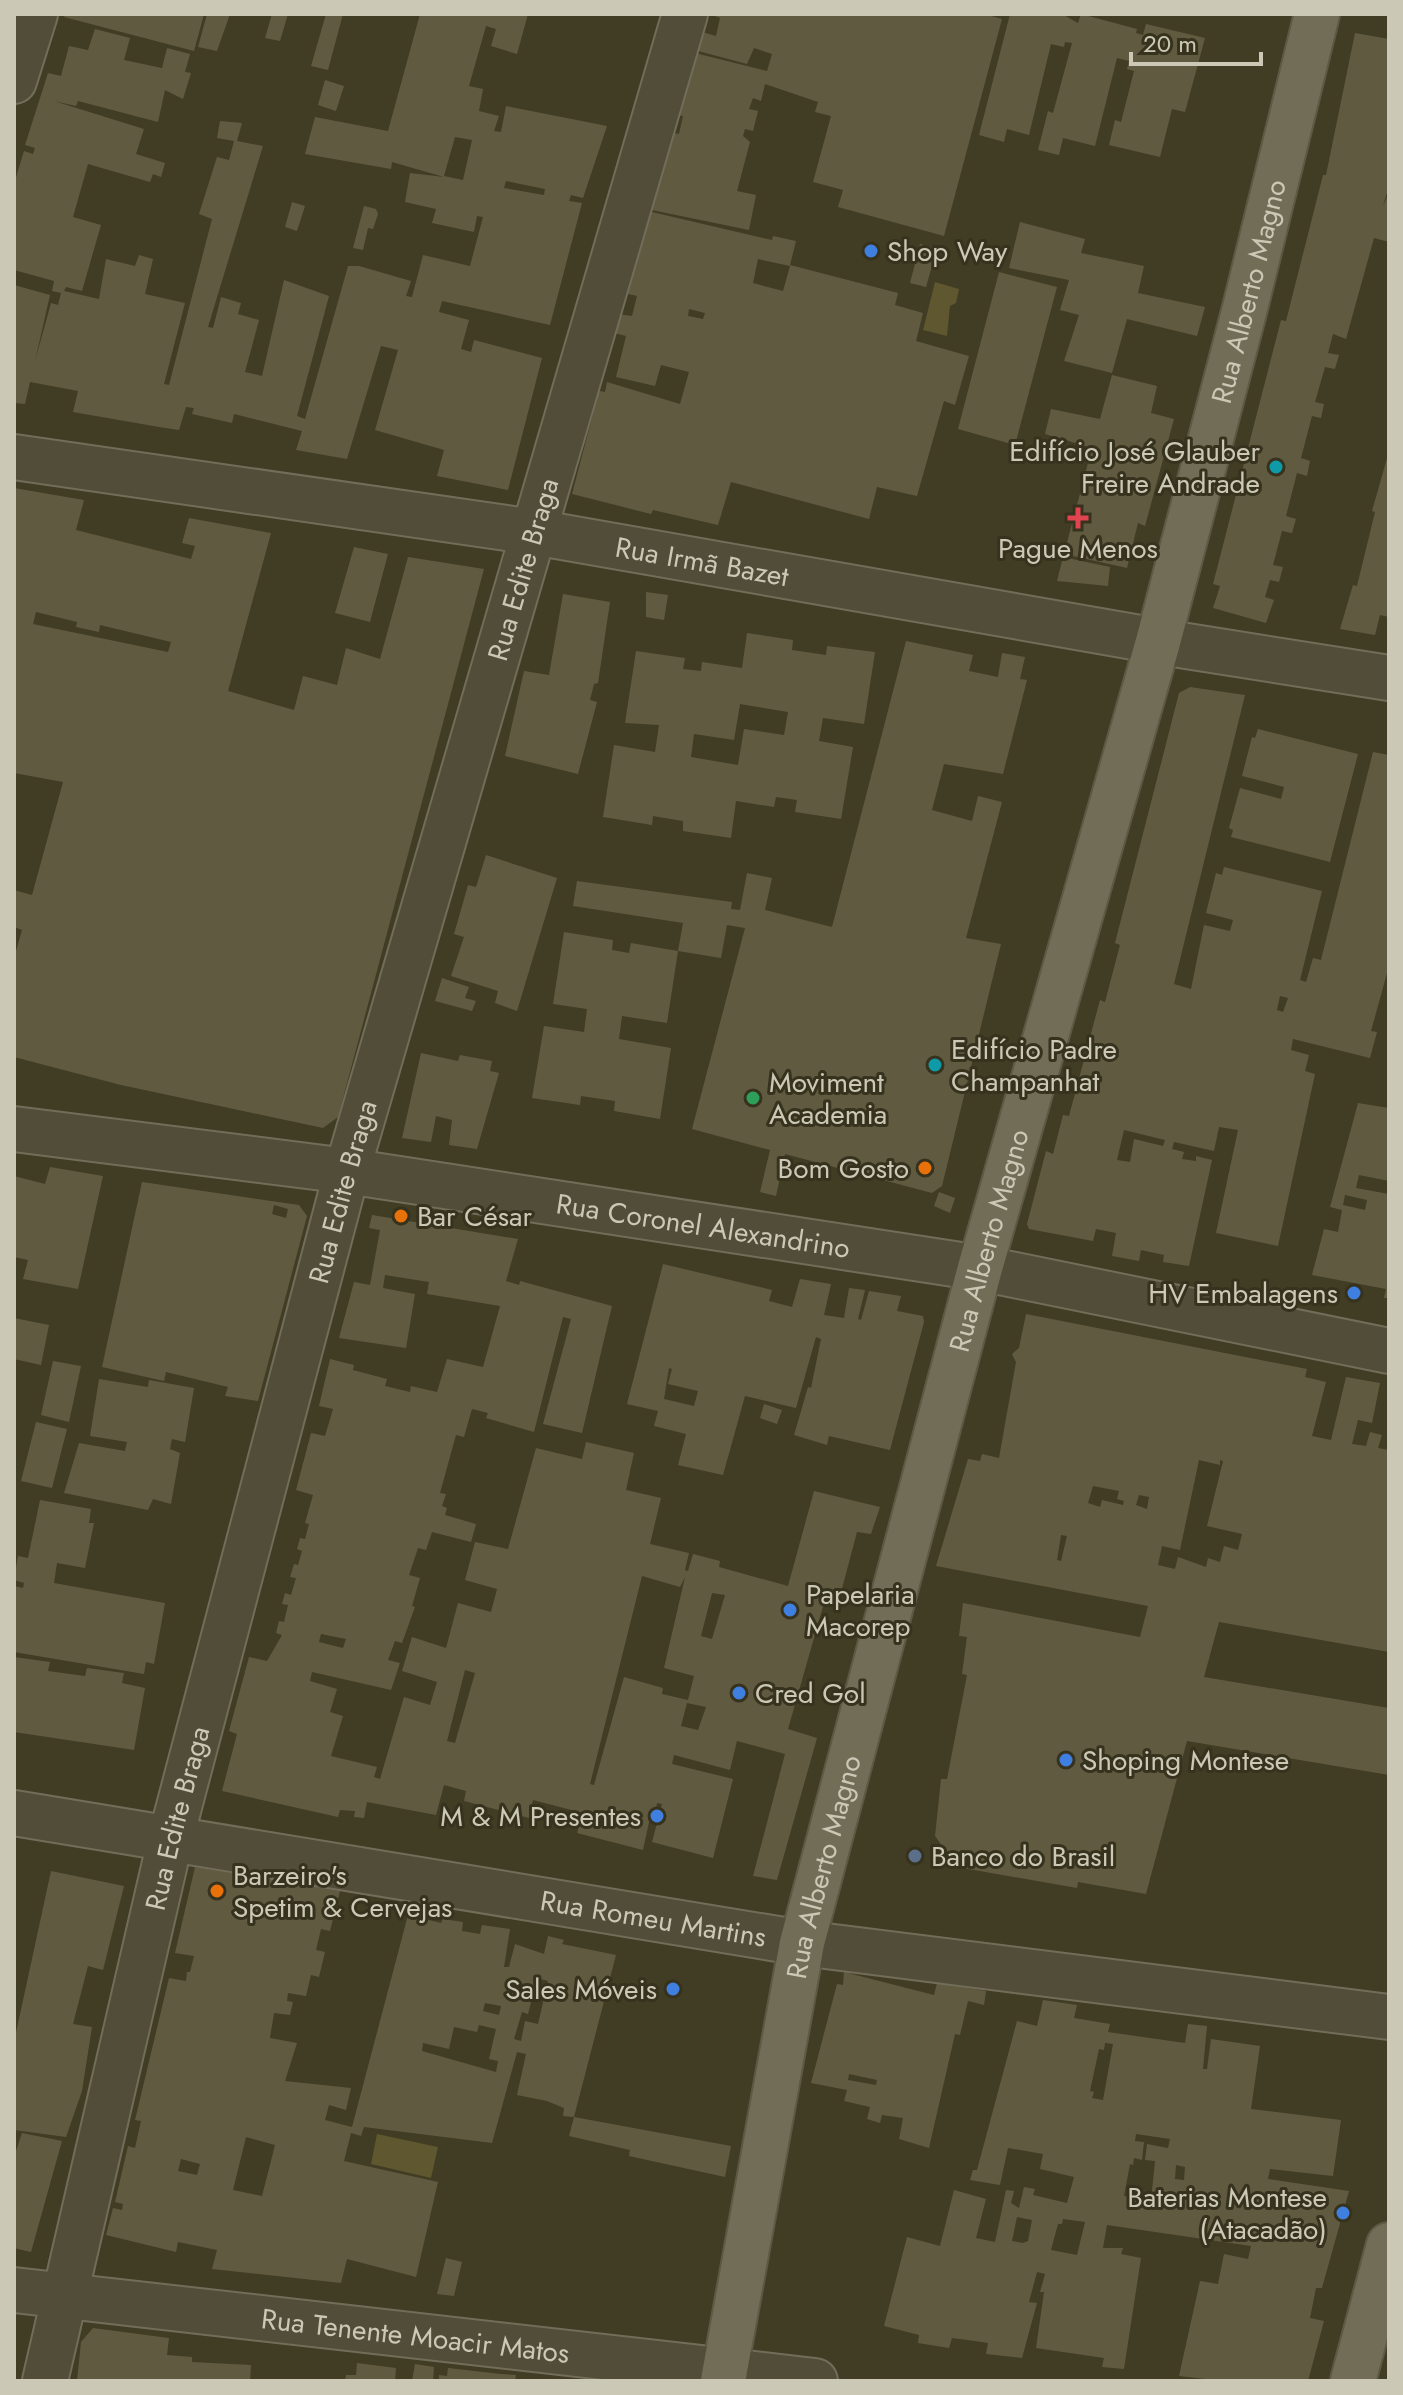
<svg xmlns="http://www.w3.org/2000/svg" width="1403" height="2395" viewBox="0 0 1403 2395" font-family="Jost,sans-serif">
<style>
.water{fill:#5e572f}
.building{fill:#605b40;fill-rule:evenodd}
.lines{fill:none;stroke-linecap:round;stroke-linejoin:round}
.street-casing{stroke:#716d59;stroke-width:48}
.primary-casing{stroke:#5d5945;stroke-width:48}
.street{stroke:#514d39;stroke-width:44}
.primary{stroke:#716d57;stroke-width:44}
.shop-dot{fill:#3f7fe0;stroke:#36321d;stroke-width:3}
.culture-dot{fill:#0f9aa8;stroke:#36321d;stroke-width:3}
.health-dot{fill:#e0444e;stroke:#36321d;stroke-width:3}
.leisure-dot{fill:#2e9e5b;stroke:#36321d;stroke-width:3}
.food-dot{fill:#e8710a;stroke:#36321d;stroke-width:3}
.service-dot{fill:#5c6f8a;stroke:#36321d;stroke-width:3}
.labels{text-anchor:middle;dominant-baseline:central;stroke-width:6;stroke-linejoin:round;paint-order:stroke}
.poi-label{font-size:28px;fill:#cbc8b5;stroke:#36321d;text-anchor:start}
.street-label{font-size:28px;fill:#cbc8b5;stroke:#36321d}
</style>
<rect width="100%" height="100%" fill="#413c24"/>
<!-- water -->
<path class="water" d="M935,282l24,7 -3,14 -6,3 -3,30 -24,-6z
M377,2134l61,13 -7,31 -60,-14z"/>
<!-- building -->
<path class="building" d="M65,14h139l-10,37 -130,-34z
M207,14h23l-13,37 -19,-4z
M272,14h16l-8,27 -15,-3z
M326,14h17l-15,56 -17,-4z
M420,14h108l-11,40 -26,-8 5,-17 -10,-3 -17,60 14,3 -4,22 20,5 -5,15 7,1 5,-26 101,20 -24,72 -12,-3 -2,6 13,2 -32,122 -108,-24 -3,11 30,8 -8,29 10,3 3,-12 68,18 -34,132 -71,-14 7,-26 -69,-20 23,-80 -17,-4 -34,113 -51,-9 6,-19 -68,-17 -2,9 -40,-9 2,-6 -8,-1 -7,23 -20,-3 -86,-15 5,-21 -48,-9 -5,22 -11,-1v-118l36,10 -15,66 16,-58 7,2 3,-12 -9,-2 2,-10 -40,-11v-86l10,-33 9,3 2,-6 -10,-3 23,-72 13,3 8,-30 19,4 7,-21 35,9 -6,22 38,8 5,-20 23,6 -5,18 6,1 -8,26 -18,-9 -7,32 -80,-21 -2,5 -22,-5 90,28 -8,25 29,9 -4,14 -8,-3 -3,8 -62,-18 -15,53 28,8 -19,66 -16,-4 -2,4 35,8 7,-40 29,7 4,-11 14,4 -8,35 40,9 -21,81 5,1 43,-166 -13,-5 18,-57 12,3 5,-19 -17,-3 3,-17 22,2 -5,18 26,5 -55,181 5,1 8,-31 20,6 -3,11 21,6 -14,52 17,4 22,-96 45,16 -32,120 8,3 43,-153h11l52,15 -5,15 6,1 11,-42 47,11 13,-49 -6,-1 -3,16 -42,-9 4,-14 -31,-7 5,-29 34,4 -52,-15 -1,7 -86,-15 10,-37 73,14zM455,137l17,3 -9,40 -19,-4zM506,181l39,8 -1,6 -40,-7z
M710,14h274l18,5 -58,217 -106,-29 5,-17 -30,-8 18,-66 -16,-4 3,-10 -53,-18 -4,17 -8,-3 -4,11 9,2 -5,20 -8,-2 -2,7 7,6 -13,49 19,4 -7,35 -107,-22 21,-77 16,3 4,-18 -15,-3 23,-61 76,19 5,-17 -18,-6 -7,16 -60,-16 5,-19 24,7 4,-18z
M1010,14h52l16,9 3,-9 56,15 -1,4 7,2 3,-11 59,14 -20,74 -13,-3 -12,48 -51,-12 6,-25 6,2 13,-51 -7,-2 2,-8 -12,-3 -22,88 -32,-8 -4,17 -21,-5 10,-39 5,2 19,-70 -7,-1 -1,5 -13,-3 -22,91 -22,-6 -3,13 -25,-7z
M1355,33l34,6v147l-6,20 6,-13v49l-15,-4 -28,101 -13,-5 -5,19 11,2 -4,14 -10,-2 -10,35 9,2 -3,14 -9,-2 -11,42 9,3 -3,15 -10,-3 -11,43 10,3 -4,14 -10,-2 -9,34 10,2 -4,15 -9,-2 -5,17 9,3 -8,23 -53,-15 7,-22 -7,-2 68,-264 5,1 37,-146h3z
M325,80l19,6 -8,25 -18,-6z
M292,202l13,4 -8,25 -12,-4z
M364,206l12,3 2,5 -5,15 -5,-1 -5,22 -10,-2z
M639,209l133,31 1,-4 23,5 -6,24 108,28 -3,12 28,8 -7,28 53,15 -14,49 -11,-4 -27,95 -40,-9 -8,32 -138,-37 -13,43 -65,-15 -2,4 -79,-20 27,-103 6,1 2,-10 73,22 9,-32 -28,-7 -6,21 -39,-9 10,-41 -12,-3 4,-19 14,2 5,-20 -13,-3zM758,259l32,7 -7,25 -30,-8zM689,309l16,4 -2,6 -15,-3z
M1020,222l65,17 -4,14 63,13 -6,27 67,14 -8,29 -70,-17 -15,54 -48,-12 15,-46 -19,-5 9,-30 -60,-12z
M920,244l17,4 -11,39 -16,-4z
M999,272l58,15 -42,158 -57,-16z
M1112,375l45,11 -6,27 23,6 -29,107 -7,-3 -11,45 -63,-14 28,-106 -47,-14 6,-25 49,10z
M1389,451v166l-9,-2 -5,20 -35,-6 13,-44 4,1 18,-74 -3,-1z
M14,488l70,12 -8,30 115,29 4,-13 -13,-3 7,-25 82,15 -43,158 66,19 9,-34 34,9 9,-37 34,11 28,-102 76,12 -146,548 -15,11 -202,-43 -107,-28v-99l8,-28 -8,-3v-37l18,5 31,-113 -49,-9zM36,612l41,10 -1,5 23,5 1,-7 71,17 -3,10 -135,-28z
M354,547l34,7 -18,68 -35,-9z
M1063,557l47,10 -2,19 -51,-5z
M646,592l22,3 -4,25 -18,-3z
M563,594l47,8 -12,81 -4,1 -4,16 7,2 -19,72 -73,-18 19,-85 25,4z
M747,633l46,7 -1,10 34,5 1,-9 48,6 -11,72 -41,-6 -4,23 34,6 -12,72 -46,-7 2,-12 -21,-3 -2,10 -38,-6 -5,37 -48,-7v-10l-30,-5 -1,9 -49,-8 11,-72 41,7 4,-27 -34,-2 11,-72 49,7 -2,11 18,2 1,-9 40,6zM740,704l48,8 -4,23 -40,-6 -6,36 -47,-8 3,-23 40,6z
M906,641l67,14 -4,16 29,6 4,-24 23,4 -5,22 7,1 -24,94 -59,-10 -12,46 40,11 6,-25 24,6 -36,136 35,6 -59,242 -10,7 -147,-39 -9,42 -16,-4 10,-42 -78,-21 53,-201 -18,-3 -6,33 -43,-7 5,-28 -110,-17 4,-25 155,21 -1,7 9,1 7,-37 25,5 -7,32 67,17z
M1190,687l55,8 -71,289 17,5 13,-64 26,6 3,-11 -27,-7 10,-40 6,2 2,-8 98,24 -22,89 6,2 7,-24 8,2 52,-208 16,3v211l-18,65 6,1 -7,26 -77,-19 -2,11 18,5 -4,16 10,3 -37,172 -62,-13 22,-103 -19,-3 -5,24 -40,-9 -2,7 12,3 -2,7 14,2v-5l16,4 -23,106 -26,-4 1,-7 -23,-5 -2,11 -27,-5 4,-23 -20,-4 -3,12 -64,-12 -2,-5 19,-73 7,3 10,-39 6,1 31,-116 5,2 15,-57 -5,-2 64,-250zM1280,996l8,2 -5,14 -6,-2zM1124,1130l41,10 -2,6 -29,-7 -4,23 -13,-2z
M1258,729l100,25 -28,108 -99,-25 2,-7 -4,-2 11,-40 41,11 3,-12 -42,-11 10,-39 3,1z
M486,855l71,23 -40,133 -22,-8 3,-12 -47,-15 13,-39 -10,-3 14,-49 8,2z
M564,932l49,8 -1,10 17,3 2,-10 47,8 -11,72 -45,-7 -3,23 52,9 -11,71 -46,-8 1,-10 -34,-5 -1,9 -48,-7 12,-72 40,6 3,-23 -34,-5z
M442,978l27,9 -4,11 11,3 -4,10 -37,-10z
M421,1053l37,8 2,-6 32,6 -2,10 9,2 -22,76 -28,-4 3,-25 -16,-4 -5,26 -29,-4z
M1358,1103l31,5v73l-30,-6 -3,13 33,6v104h-5l2,-9 -74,-14 12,-46 14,3 4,-22 -12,-3zM1345,1195l22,5 -2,10 -22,-5z
M50,1167l53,9 -25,113 -55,-10 5,-19 -14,-3v-81l31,8z
M142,1182l157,23 8,11 -49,185 -33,-5 3,-9 -62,-15 -2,9 -62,-14zM274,1205l14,4 -2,9 -14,-4z
M939,1192l16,6 -5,15 -16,-7z
M372,1215l146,24 -12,42 13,4 1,-4 92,25 -30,127 -39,-9 28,-105 -8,-2 -29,115 -48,-14 2,-5 -16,-4 -8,28 -8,-2 -16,58 6,1 -4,12 5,2 -2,7 31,9 -5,18 -39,-10 -6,18 -8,-2 -9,27 11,3 -8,28 3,1 -13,36 -7,-2 -7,19 12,3 -9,27 -79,-18 -2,9 27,8 -7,23 13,4 -12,40 46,11 -3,10 6,2 24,-82 26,8 7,-23 -35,-11 10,-34 34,11 12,-45 33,9 6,-23 -32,-9 10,-38 33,7 28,-101 46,11 4,-17 48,11 -8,37 35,8 -11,46 39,9 -4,17 3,1 5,-17 27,7 -1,6 69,19 26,-95 66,16 -9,27 -14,-2 -18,68 -13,-4 -38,133 29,9 -40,142 -24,-4 32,-122 -48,-13 -7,29 -56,-15 -2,9 61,15 -20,79 -61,-16 10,-38 -5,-1 -1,6 -4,-1 -9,42 -66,-17 6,-20 -50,-13 -4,18 -65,-17 2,-10 -22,-6 -8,30 -69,-13 -3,16 -10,-1 1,-6 -15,-1 -2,7 -116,-26 15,-57 -8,-3 20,-74 18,4 15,-26 -6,-2 3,-12 5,1 4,-17 -6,-1 3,-11 6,2 5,-17 -6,-1 4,-13 4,1 4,-14 -5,-2 3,-11 5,1 4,-15 -4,-1 8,-28 -17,-5 15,-57 14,3 8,-27 -14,-3 11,-47 24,6 -1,5 34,9 -2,7 25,6 1,-6 26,6 10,-33 36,8 17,-61 -73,-12 2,-12 -44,-7 -2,13 32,6 -9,54 -67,-10 15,-56 16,3 10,-55 -11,-2zM642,1576l38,11 5,-10 -21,91 30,8 -6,24 -26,-6 1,-6 -39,-11 -30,108 -4,-1zM712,1593l13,2 -13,44 -11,-3zM321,1634l25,5 -3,9 -24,-6zM465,1670l10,3 -20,70 -8,-2zM687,1703l19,4 -8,23 -17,-4z
M663,1264l109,26 -3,11 23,6 8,-28 31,5 -7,31 20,3 5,-30 16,2 -7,29 3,1 8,-29 32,5 -4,15 26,5 1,6 -34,128 -61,-14 -2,9 -33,-10 14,-48 3,1 10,-49 -5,-2 -20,71 -51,-12 -22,79 -45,-10 8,-31 -32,-8 4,-15 -31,-7zM669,1368l3,1 -4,15 30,7 -4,15 -30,-7z
M1026,1314l281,55 -2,8 21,5 -14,54 19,4 15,-63 34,6 -8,40 -14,-3 -6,24 14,2 4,-14 12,3 -4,13 11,2v202l-170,-30 -15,55 185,31v67l-202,-34 -41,153 -68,-12 -1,6 -120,-21 -22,-31 6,-57h6l20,-104 -5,-1 5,-37 -8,-1 4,-33 177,34 8,-31 -212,-40 32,-107 12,2 2,-7 17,4 17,-96 -4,-8 7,-6zM1199,1460l21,5v-5l3,1 -16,65 35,8 -4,16 -14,-4 -4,16 -12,-4 -2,9 -28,-10 -3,12 -17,-4 4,-19 18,4zM1093,1486l26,5 -2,8 7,2 -1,4 -21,-5 -2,7 -12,-4zM1139,1495l10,2 -2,12 -11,-4zM1061,1535l6,1 -6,25 -4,-1z
M14,1318l35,7 -8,40 -27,-6z
M53,1361l28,5 -12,56 -28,-7z
M99,1379l49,8 1,-7 45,8 -9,54 -13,-3 -2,10 10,4 -9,51 -18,-5 -5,11 -84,-17 15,-50 46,8 2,-9 -37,-6z
M764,1404l18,6 -5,14 -17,-6z
M36,1422l31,7 -15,59 -31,-7z
M40,1500l51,9 -2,14h5l-9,45 -28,-5 -3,20 111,20 -11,61 -8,-2 -2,12 -130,-22v-66l9,2 1,-5 -10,-3 4,-24 10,2z
M14,1657l36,5 -2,9 37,5 2,-8 37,5 -2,10 23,5 -11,62 -120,-18z
M195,1867l145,24 -10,40 -9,-2 -5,21 9,2 -6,25 -8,-2 -5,21 -18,-3 -1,8 6,1 -3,13 -16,-2 -4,25 27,5 -12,38 66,7 -5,22 -17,-5 -4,15 27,7 56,-212 33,8 2,-4 20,3 -1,9 18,3 2,-9 28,4 -6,38h5l6,-23 29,10 4,-18 16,4 -2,4 54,11 -42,162 -11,-1 1,-8 -17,-7 -30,-6 9,-41 -9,-2 -25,91 -128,-16 -3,9 -10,-3 -7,28 94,21 -22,95 -69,-18 -6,24 -129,-14 5,-19 -39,-8 -2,10 -70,-17 7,-27 9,2 1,-6 -8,-2 13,-56 7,2 6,-27 -6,-1 34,-142 17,3 1,-9h3l4,-16 -19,-3zM537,1978l11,3 -10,43 -13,-3 -4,20 -7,-2 8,-27 6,2zM485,2003l16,3 -2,9 -16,-4zM479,2025l17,4 -7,30 9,2 -2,11 -74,-21 1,-8 26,6 5,-22 23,5zM246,2137l29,8 -13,51 -29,-6zM181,2159l19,5 -3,11 -19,-4z
M51,1871l73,15 -21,84 -15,-4 -15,58 19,3 -10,64 -16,46 -52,-7v-88z
M844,1972l90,23 3,-12 49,8 -2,14 -16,-4 -8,34 -5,-1 -26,114 -30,-9 4,-21 -21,-3 -2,8 -13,-4 3,-12 -26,-6 3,-11 -36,-7 26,-99 6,1zM849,2074l28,6 -1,5 -28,-5z
M1043,2000l34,5 -3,13 36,6 -2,8 77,11 3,-19 19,2 -4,43h4l4,-30 49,7 -9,63 90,11 -8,56 -63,-7 -2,10 81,12 -27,97h-6l-6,30 14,3 -16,60h-85l-44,-5 21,-95 18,3 6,-30 24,5 3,-13 -144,-21 -4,23h20l-2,6 20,4 -17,111 -22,-2 2,-9 -68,-10 8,-56h-4l5,-18 -8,-2 -8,30 8,1 -15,55 -36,-4 2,-11 -13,-2 -23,-3 -3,10 -31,-5 1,-8 -35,-9 23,-89 33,9 14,-56 32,9 -10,39 19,4 11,-52 8,1 -3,12 8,5 5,-21 11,2 -2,6 34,8 7,-26 -34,-8 3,-15 -35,-6 -8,37 -30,-5 3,-10h4l40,-149 20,5zM1105,2043l8,1 -10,56 -11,-2 2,-6 -4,-1 9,-42 5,1zM1136,2134l34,5 -2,9 -21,-4 -2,16 10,1 -4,39 -27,-4 6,-32 3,1 1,-7 8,2 2,-18 -9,-1zM1176,2165l9,2 -1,13 -9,-1zM1017,2217l15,3 -4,21 -5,2 -11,-2zM1063,2219l22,3 -8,33 -26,-5 7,-26h4z
M574,2117l157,29 -6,31 -96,-21 1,-6 -61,-14z
M22,2133l40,8 -31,111 -17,-4v-91z
M446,2258l16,4 -8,34 -17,-2z
M93,2328l76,10 -2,17 25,2v5l59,3 -1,16h-173l4,-39z
M357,2363l39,5 -1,13h-50l1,-6h10z
M415,2364l19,3 -1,14h-21z
M448,2368l53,6 15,1 -1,6h-76v-6l8,1z"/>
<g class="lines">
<!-- street casing -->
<g class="street-casing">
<g id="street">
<path d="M14,81l21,-67"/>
<path id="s1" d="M14,457l520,75 640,112 215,34"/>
<path id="s2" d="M14,1129l333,42 633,97 409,83"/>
<path id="s3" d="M14,1813l788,130 587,74"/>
<path id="s4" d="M14,2290l801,91"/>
<path id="s5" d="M45,2381l126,-544 176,-666 338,-1157"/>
</g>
</g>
<!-- primary casing -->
<g class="primary-casing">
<g id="primary">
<path id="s6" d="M723,2381l79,-438 178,-675 178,-626 87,-334 72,-294"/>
<path d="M1353,2381l36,-136"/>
</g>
</g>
<!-- street -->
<use href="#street" class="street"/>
<!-- primary -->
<use href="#primary" class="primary"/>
</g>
<!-- markers -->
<g class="shop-dot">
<circle cx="871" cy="251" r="8"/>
<circle cx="1354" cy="1293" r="8"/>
<circle cx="790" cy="1610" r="8"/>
<circle cx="739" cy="1693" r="8"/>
<circle cx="1066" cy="1760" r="8"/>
<circle cx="657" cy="1816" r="8"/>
<circle cx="673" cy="1989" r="8"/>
<circle cx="1343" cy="2213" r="8"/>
</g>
<g class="culture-dot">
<circle cx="1276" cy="467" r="8"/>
<circle cx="935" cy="1065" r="8"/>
</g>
<path class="health-dot" d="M1074 506h8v8h8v8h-8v8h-8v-8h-8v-8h8z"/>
<circle class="leisure-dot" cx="753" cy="1098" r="8"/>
<g class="food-dot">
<circle cx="925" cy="1168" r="8"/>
<circle cx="401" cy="1216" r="8"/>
<circle cx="217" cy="1891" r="8"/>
</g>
<circle class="service-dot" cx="915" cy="1856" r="8"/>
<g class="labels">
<!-- poi labels -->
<g class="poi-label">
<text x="887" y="251">Shop Way</text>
<text x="1260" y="451" text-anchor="end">Edifício José Glauber<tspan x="1260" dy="32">Freire Andrade</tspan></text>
<text x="1078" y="548" text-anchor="middle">Pague Menos</text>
<text x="951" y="1049">Edifício Padre<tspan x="951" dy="32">Champanhat</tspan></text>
<text x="769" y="1082">Moviment<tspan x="769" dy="32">Academia</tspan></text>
<text x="909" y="1168" text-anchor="end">Bom Gosto</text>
<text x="417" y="1216">Bar César</text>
<text x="1338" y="1293" text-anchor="end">HV Embalagens</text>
<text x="806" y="1594">Papelaria<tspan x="806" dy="32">Macorep</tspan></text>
<text x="755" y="1693">Cred Gol</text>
<text x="1082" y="1760">Shoping Montese</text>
<text x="641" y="1816" text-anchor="end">M &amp; M Presentes</text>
<text x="931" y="1856">Banco do Brasil</text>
<text x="233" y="1875">Barzeiro's<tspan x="233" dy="32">Spetim &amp; Cervejas</tspan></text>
<text x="657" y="1989" text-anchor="end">Sales Móveis</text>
<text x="1327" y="2197" text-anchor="end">Baterias Montese<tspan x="1327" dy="32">(Atacadão)</tspan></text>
</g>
<!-- street labels -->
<g class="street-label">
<text stroke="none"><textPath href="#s6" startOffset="2156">Rua Alberto Magno</textPath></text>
<text stroke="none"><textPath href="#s1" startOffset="696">Rua Irmã Bazet</textPath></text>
<text stroke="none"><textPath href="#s5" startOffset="1874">Rua Edite Braga</textPath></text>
<text stroke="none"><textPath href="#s5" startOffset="1226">Rua Edite Braga</textPath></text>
<text stroke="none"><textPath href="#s2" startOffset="696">Rua Coronel Alexandrino</textPath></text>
<text stroke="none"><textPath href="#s6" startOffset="1172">Rua Alberto Magno</textPath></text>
<text stroke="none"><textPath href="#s5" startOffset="578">Rua Edite Braga</textPath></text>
<text stroke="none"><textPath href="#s6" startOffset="524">Rua Alberto Magno</textPath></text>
<text stroke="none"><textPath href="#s3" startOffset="648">Rua Romeu Martins</textPath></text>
<text stroke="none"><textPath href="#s4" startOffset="404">Rua Tenente Moacir Matos</textPath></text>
</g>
</g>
<!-- border -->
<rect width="1403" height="2395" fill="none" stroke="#cbc8b5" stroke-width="32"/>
<!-- scale -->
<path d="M1131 52v12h130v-12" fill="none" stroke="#cbc8b5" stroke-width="4"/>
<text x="1143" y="52" font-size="24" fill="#cbc8b5" stroke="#36321d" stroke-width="6" paint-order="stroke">20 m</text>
</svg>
